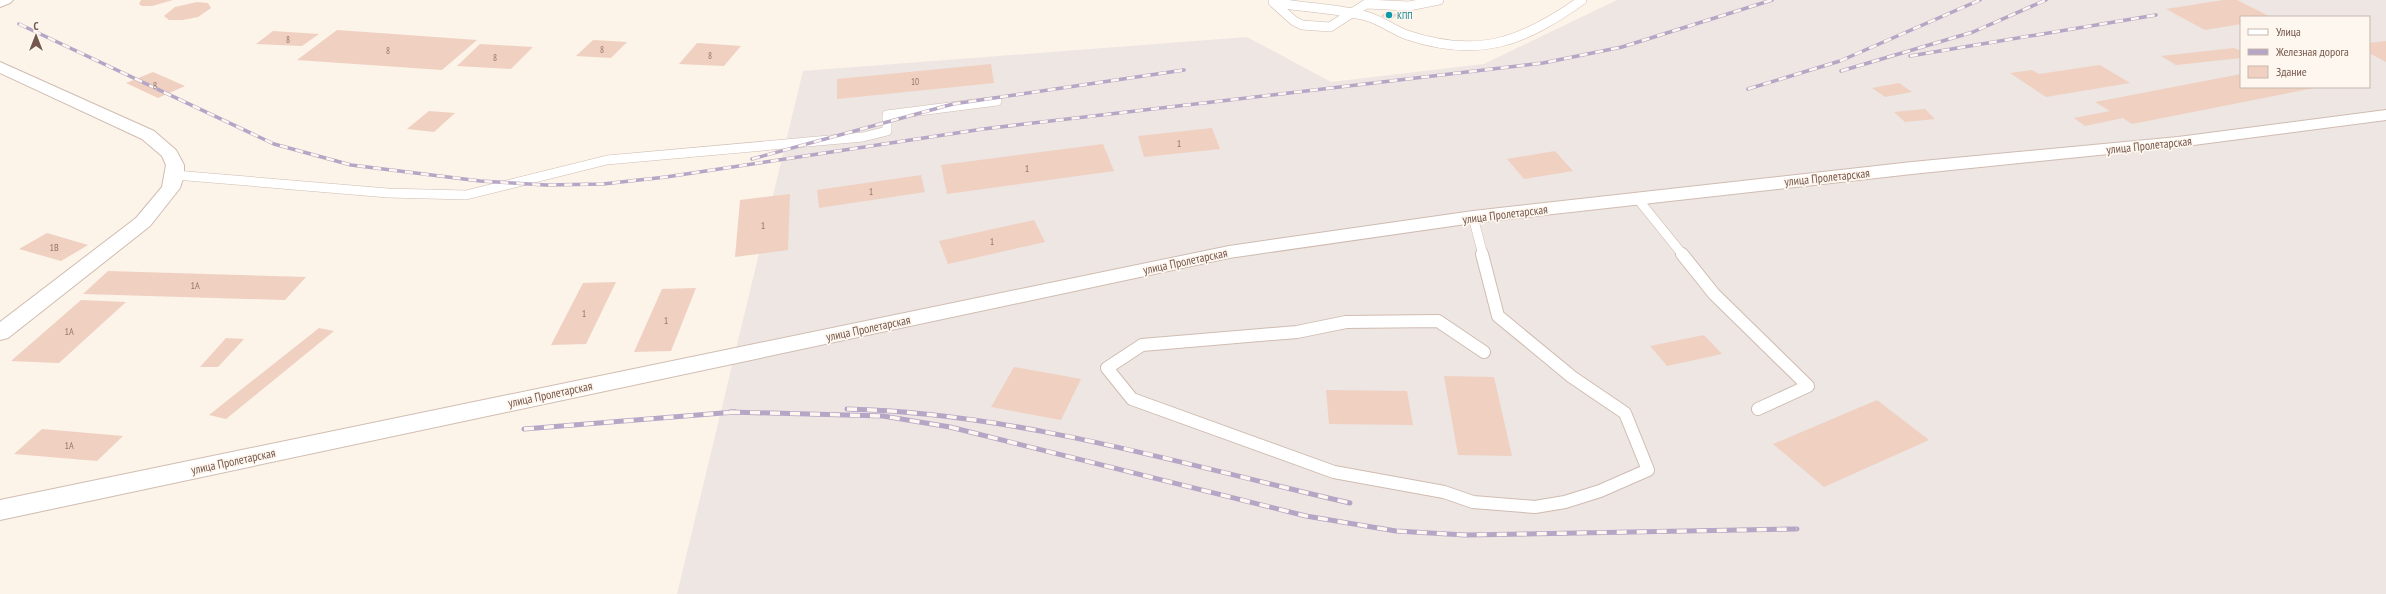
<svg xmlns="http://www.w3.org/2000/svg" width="2386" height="594" viewBox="0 0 2386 594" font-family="'PT Sans Narrow',sans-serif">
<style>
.industrial{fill:#ede6e2;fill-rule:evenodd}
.building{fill:#f0d0c1}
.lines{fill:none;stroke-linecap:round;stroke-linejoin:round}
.lane-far1-casing{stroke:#d0bcb1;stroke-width:10}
.lane-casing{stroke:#d0bcb1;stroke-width:14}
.street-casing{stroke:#d0bcb1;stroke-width:2}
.lane-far1{stroke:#fff;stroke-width:9}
.lane{stroke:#fff;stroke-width:12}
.street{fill:#fff;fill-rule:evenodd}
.rail-far1-casing{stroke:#b5a6c6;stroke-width:3.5}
.rail-casing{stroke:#b5a6c6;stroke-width:5}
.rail-far1{stroke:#fef7ef;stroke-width:2.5;stroke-dasharray:8;stroke-linecap:butt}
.rail{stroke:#fef7ef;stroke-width:3.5;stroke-dasharray:10;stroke-linecap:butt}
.culture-dot{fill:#0f9aa8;stroke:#fef7ef;stroke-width:1.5}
.labels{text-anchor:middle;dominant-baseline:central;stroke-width:3.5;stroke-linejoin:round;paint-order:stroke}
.far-number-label{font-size:9px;fill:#94766a}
.far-culture-label{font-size:10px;fill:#0d838f;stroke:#fef7ef;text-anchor:start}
.number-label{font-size:10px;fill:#94766a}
.street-label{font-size:12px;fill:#75584d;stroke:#fef7ef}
</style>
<rect width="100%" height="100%" fill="#fcf3e9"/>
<!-- industrial -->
<path class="industrial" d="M1617,0h769v594h-1709l126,-523 444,-34 84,45 153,-18zM2241,17h128v70h-128z"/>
<!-- building -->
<path class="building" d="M141,0h32l-21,6h-10l-3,-2z
M2223,0h14l34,17h-30v7l-36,6 -39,-21z
M197,2l11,1 3,5 -13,9 -15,3h-14l-5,-4 11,-9z
M1387,11l11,4 -7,4 -10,-3z
M337,30l140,10 -35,30 -145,-10z
M273,31l46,3 -17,12 -46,-2z
M593,40l34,2 -16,16 -35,-2z
M2386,41v21l-17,-9v-10z
M697,43l44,3 -17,20 -45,-2z
M480,44l53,3 -22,22 -54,-3z
M2234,48l7,3v7l-65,7 -15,-9z
M991,64l3,19 -157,16v-20z
M2100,65l30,18 -84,14 -36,-24 22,-3 7,4z
M153,72l32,14 -27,12 -32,-15z
M2241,74v13l73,1 -182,36 -9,-6 -38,8 -11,-8 36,-7 -15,-9z
M1899,83l13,9 -27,5 -13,-9z
M1925,109l10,10 -30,3 -11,-10z
M429,111l26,2 -21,19 -27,-3z
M1212,128l8,21 -76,8 -6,-21z
M1103,144l11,27 -167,23 -6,-29z
M1555,151l18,20 -49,8 -17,-20z
M921,175l4,17 -106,16 -2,-18z
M790,194l-2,56 -53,7 5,-57z
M1034,220l11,22 -97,22 -9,-23z
M47,233l41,12 -27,16 -42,-12z
M108,271l198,6 -21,23 -202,-6z
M616,282l-30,62 -35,1 32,-62z
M696,288l-25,63 -37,1 28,-63z
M81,300l45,2 -67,61 -48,-2z
M319,328l15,3 -108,88 -17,-4z
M1704,335l18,19 -55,12 -17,-20z
M226,338l18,1 -26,28h-18z
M1014,367l67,12 -20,41 -70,-13z
M1444,376l50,1 18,79 -54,-1z
M1326,390l81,1 6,34 -84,-1z
M1877,400l52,40 -105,47 -51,-43z
M42,429l81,7 -26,25 -83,-7z"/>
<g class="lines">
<!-- lane-far1 casing -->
<g class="lane-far1-casing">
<path id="lane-far1" d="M1273,2c31,6 63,6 93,14 15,4 27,14 41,19 72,24 116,7 175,-35
M1274,3l20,18 8,4 28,2 36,-23 43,2 30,-6
M175,175l213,18 78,2 141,-35 256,-23 24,-6v-16l110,-14
M1637,198l46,57
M1473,217l10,38"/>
</g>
<!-- lane casing -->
<g class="lane-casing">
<path id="lane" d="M1482,254l16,62 74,61 53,36 23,57 -48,21 -35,11 -30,5 -62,-5 -29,-10 -110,-20 -202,-73 -25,-31 35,-23 155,-13 49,-10 92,-1 46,31
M1682,254l32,40 94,92 -50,23"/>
</g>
<!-- street casing -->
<g class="street-casing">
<path id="street" d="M0,0h13l-3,3 -10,4z
M0,62l154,69 22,19 8,15v10l-4,13 -30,38 -142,112 -8,2v-18l136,-104 26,-31 4,-22 -4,-9 -20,-17 -142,-66z
M2386,110v10l-208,27 -266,27 -439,49 -244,35 -1229,262v-20l1229,-254 244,-35 439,-49 266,-25z"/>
</g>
<!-- lane-far1 -->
<use href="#lane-far1" class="lane-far1"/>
<!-- lane -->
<use href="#lane" class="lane"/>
<!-- street -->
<use href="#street" class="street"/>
<!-- rail-far1 casing -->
<g class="rail-far1-casing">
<path id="rail-far1" d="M19,24l255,120 77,21 129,16 66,4 57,-1 63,-7 317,-48 560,-66 79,-16 150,-47
M1910,56l246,-41
M1841,71l132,-39 73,-32
M1748,89l92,-28 140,-61
M752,159l201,-55 231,-34"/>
</g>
<!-- rail casing -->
<g class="rail-casing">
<path id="rail" d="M847,409c171,4 337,56 503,94
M730,412l153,4 67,11 356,89 90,15 69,4 332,-6
M524,429l211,-17"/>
</g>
<!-- rail-far1 -->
<use href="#rail-far1" class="rail-far1"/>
<!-- rail -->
<use href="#rail" class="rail"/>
</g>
<!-- markers -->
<circle class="culture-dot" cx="1389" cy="15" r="4"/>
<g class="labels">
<!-- far-number labels -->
<g class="far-number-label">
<text x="288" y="39">8</text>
<text x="602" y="49">8</text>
<text x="388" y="50">8</text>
<text x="710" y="55">8</text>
<text x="495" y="57">8</text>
<text x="915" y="81">10</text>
</g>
<!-- far-culture labels -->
<g class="far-culture-label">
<text x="1397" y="15">КПП</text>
</g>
<!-- number labels -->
<g class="number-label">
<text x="155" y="85">8</text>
<text x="1179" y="143">1</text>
<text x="1027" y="168">1</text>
<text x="871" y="191">1</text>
<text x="763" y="225">1</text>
<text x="992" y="241">1</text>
<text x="54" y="247">1В</text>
<text x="195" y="285">1А</text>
<text x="584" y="313">1</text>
<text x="666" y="320">1</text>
<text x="69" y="331">1А</text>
<text x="69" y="445">1А</text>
</g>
<!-- street labels -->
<g class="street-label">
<text transform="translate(2149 145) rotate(-6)">улица Пролетарская</text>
<text transform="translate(1827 177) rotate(-6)">улица Пролетарская</text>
<text transform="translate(1505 214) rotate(-7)">улица Пролетарская</text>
<text transform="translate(1185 261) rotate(-12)">улица Пролетарская</text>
<text transform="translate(868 328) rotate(-12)">улица Пролетарская</text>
<text transform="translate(550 394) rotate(-12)">улица Пролетарская</text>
<text transform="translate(233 461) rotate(-12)">улица Пролетарская</text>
</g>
</g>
<!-- legend -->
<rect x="2240" y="16" width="130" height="72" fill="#fef7ef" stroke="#c7b7ae"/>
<rect x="2248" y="29" width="20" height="6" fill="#ffffff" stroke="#c7b7ae"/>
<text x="2276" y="36" font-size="12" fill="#75584d">Улица</text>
<rect x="2248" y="49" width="20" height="6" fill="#b5a6c6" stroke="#c7b7ae"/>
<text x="2276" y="56" font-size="12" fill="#75584d">Железная дорога</text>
<rect x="2248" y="66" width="20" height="12" fill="#f0d0c1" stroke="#c7b7ae"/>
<text x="2276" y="76" font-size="12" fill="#75584d">Здание</text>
<!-- north arrow -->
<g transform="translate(36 36)" stroke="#fef7ef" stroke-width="3" paint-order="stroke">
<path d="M0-3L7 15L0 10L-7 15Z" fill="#75584d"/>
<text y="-6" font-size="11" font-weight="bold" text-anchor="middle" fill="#75584d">С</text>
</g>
</svg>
